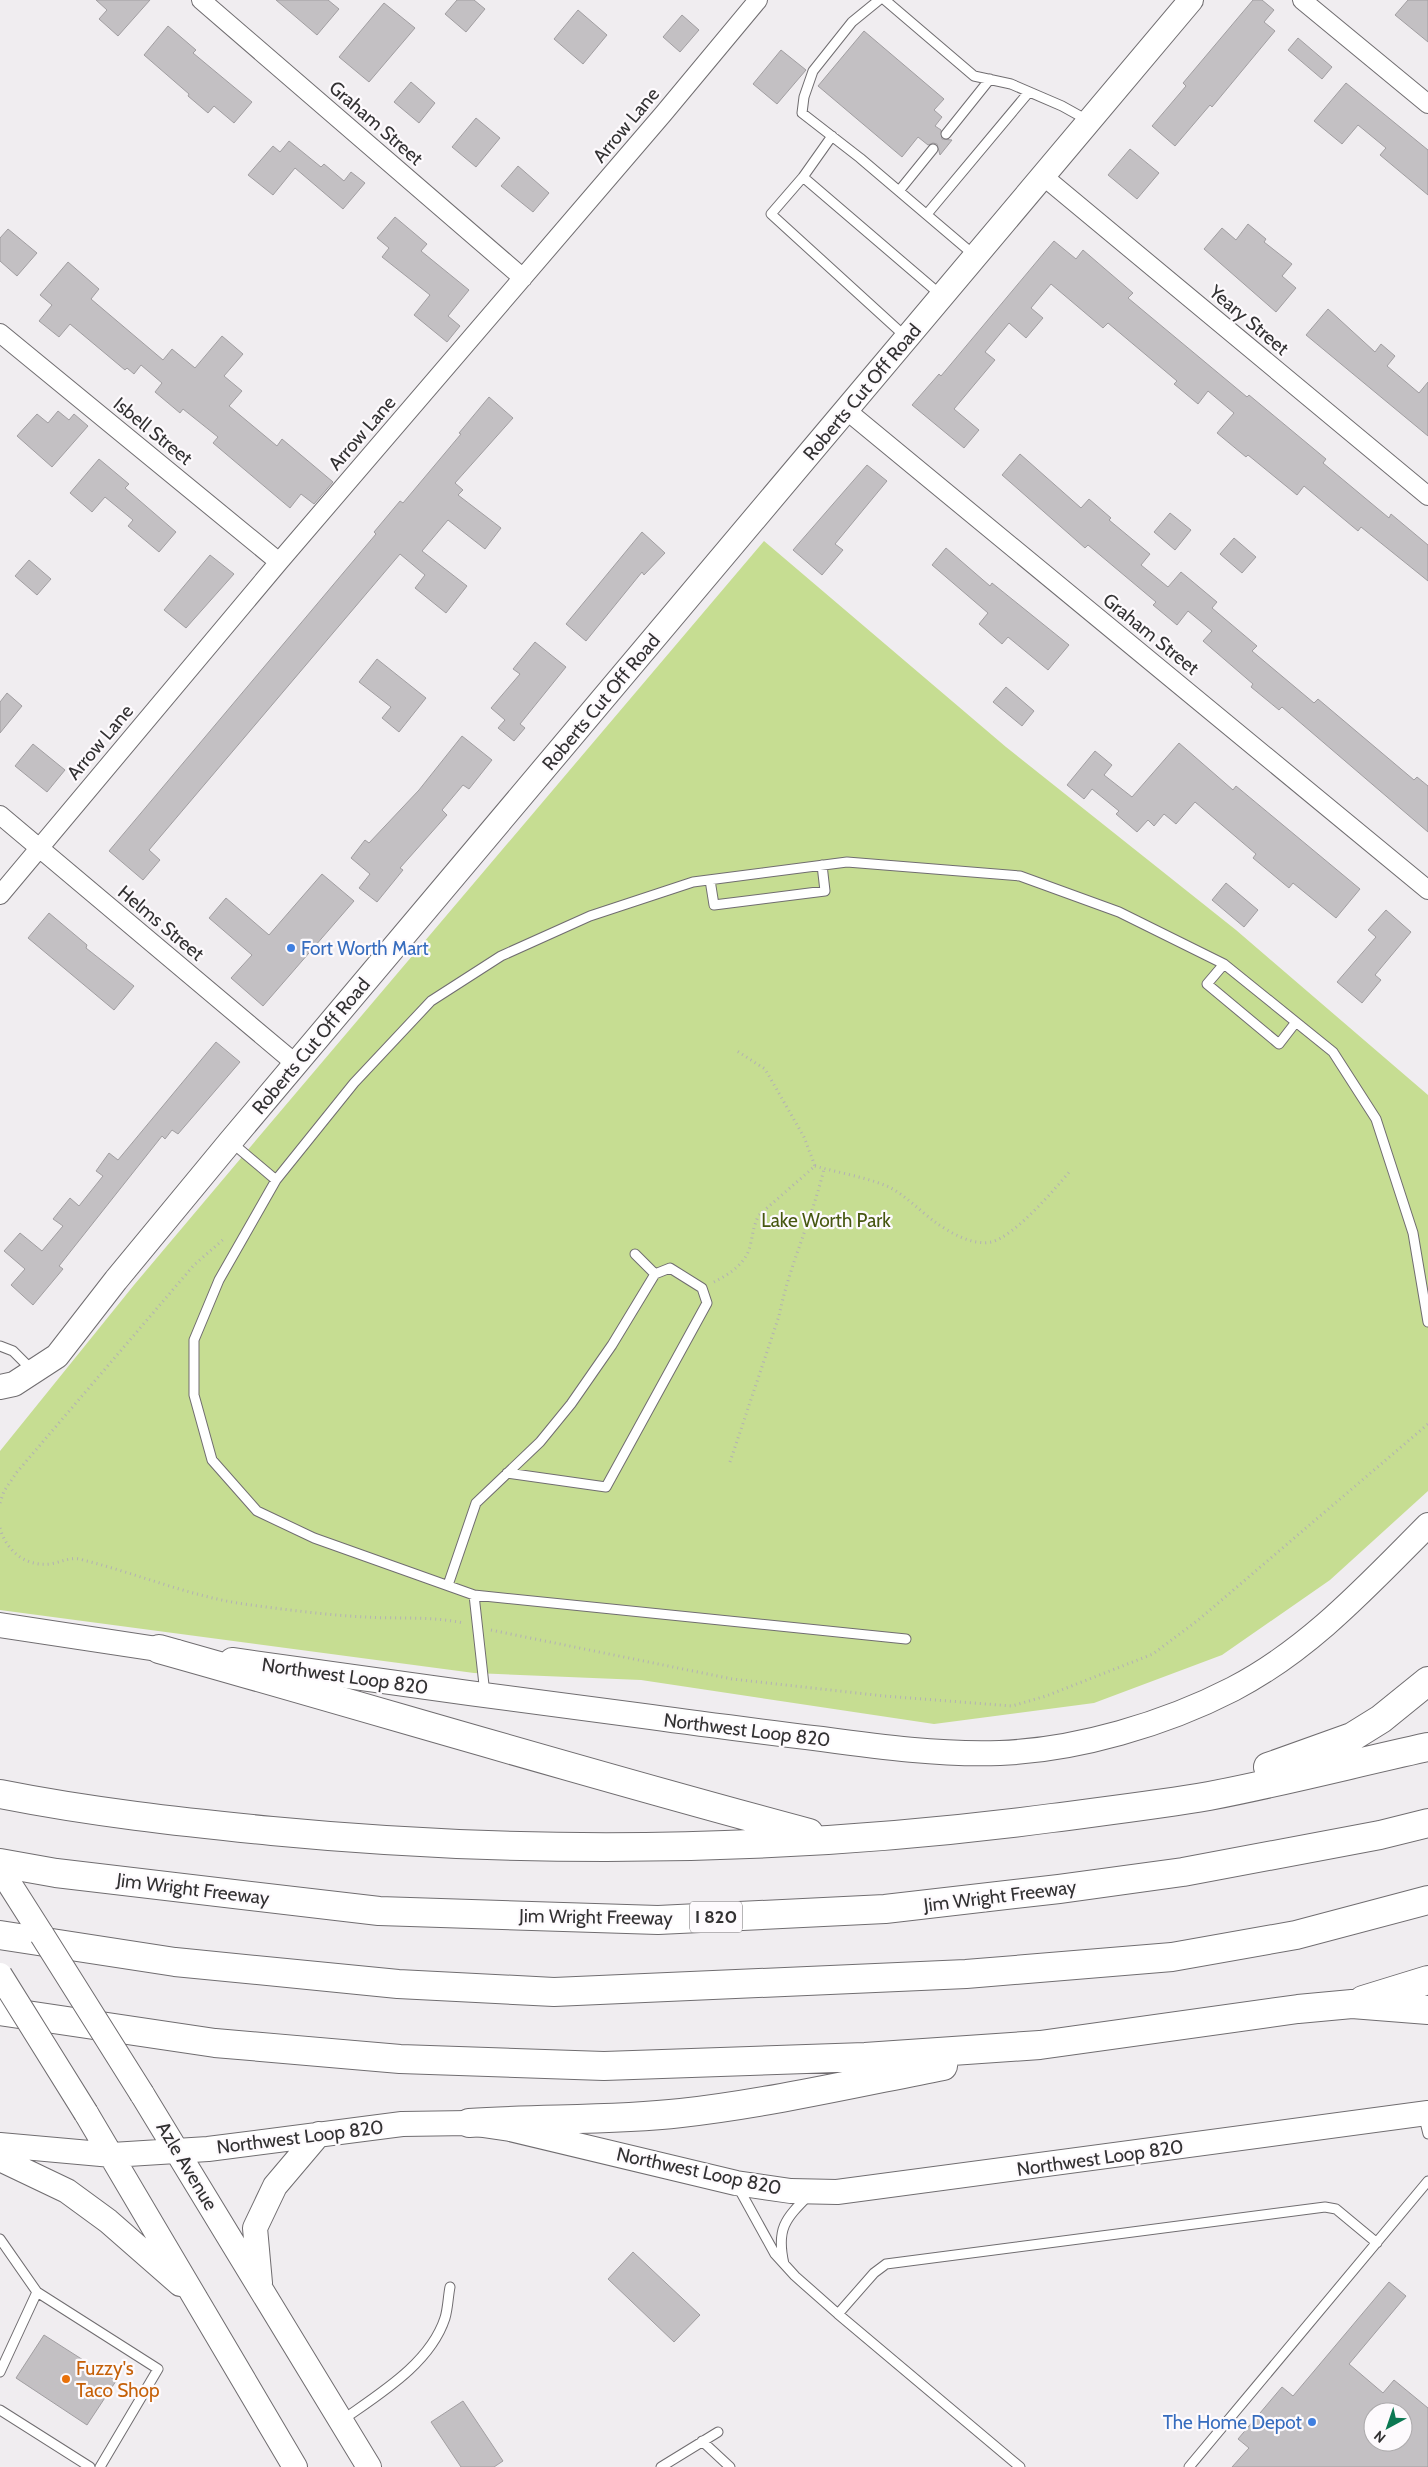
<svg xmlns="http://www.w3.org/2000/svg" width="1428" height="2467" viewBox="0 0 1428 2467" font-family="Cabin,sans-serif">
<style>
.green{fill:#c6dd92}
.building{fill:#c3c0c3;stroke:#a19ea1;fill-rule:evenodd}
.lines{fill:none;stroke-linecap:round;stroke-linejoin:round}
.lane-casing{stroke:#706d70;stroke-width:11}
.street-casing{stroke:#706d70;stroke-width:20}
.secondary-casing{stroke:#706d70;stroke-width:26}
.highway-casing{stroke:#706d70;stroke-width:30}
.path{stroke:#b3b1b3;stroke-width:3;stroke-dasharray:1 4;stroke-linecap:butt}
.lane{stroke:#fff;stroke-width:9}
.street{stroke:#fff;stroke-width:18}
.secondary{stroke:#fff;stroke-width:24}
.highway{stroke:#fff;stroke-width:28}
.secondary-bridge-casing{stroke:#706d70;stroke-width:26;stroke-linecap:butt}
.secondary-bridge{stroke:#fff;stroke-width:24}
.shop-dot{fill:#3f7fe0;stroke:#fdfafd;stroke-width:2}
.food-dot{fill:#e8710a;stroke:#fdfafd;stroke-width:2}
.labels{text-anchor:middle;dominant-baseline:central;stroke-width:4.5;stroke-linejoin:round;paint-order:stroke}
.shield{fill:#fdfafd;stroke:#6f6d6f;stroke-width:1}
.shield-label{font-size:18px;font-weight:bold;fill:#323132}
.street-label{font-size:19px;fill:#323132;stroke:#fdfafd}
.shop-label{font-size:19px;fill:#366cbe;stroke:#fdfafd;text-anchor:start}
.park-label{font-size:19px;fill:#465710;stroke:#fdfafd}
.food-label{font-size:19px;fill:#c56008;stroke:#fdfafd;text-anchor:start}
</style>
<rect width="100%" height="100%" fill="#f0edf0"/>
<!-- green -->
<path class="green" d="M764,541l242,206 230,183 192,165v396l-98,89 -108,75 -128,48 -160,21 -293,-44 -167,-7 -474,-63v-159l134,-166 134,-159z"/>
<!-- building -->
<path class="building" d="M96,0h54l-32,36 -19,-17 8,-9z
M276,0h52l11,9 -22,26z
M457,0h17l11,9 -19,23 -21,-18z
M1253,0h9l12,10 -10,12 11,9 -63,76 -2,-2 -35,41 -23,-20 34,-40 -3,-3z
M1408,0h20v42l-33,-27z
M384,3l31,25 -46,54 -30,-25z
M578,10l29,25 -24,29 -29,-25z
M682,15l17,15 -19,22 -17,-15z
M168,26l28,24 -3,3 59,49 -18,21 -20,-17 -6,7 -20,-17 1,-2 -45,-39z
M864,31l80,68 -10,11 8,7 -7,9 6,4 1,9 10,1 -12,15 -3,-11 -4,-1 -5,2 -10,-8 -16,20 -84,-71z
M1298,38l34,29 -10,12 -34,-29z
M781,50l25,20 -29,34 -24,-20z
M411,82l24,21 -16,20 -25,-21z
M1346,83l82,67v45l-48,-40 6,-7 -28,-23 -16,19 -28,-23z
M476,118l24,20 -24,29 -24,-20z
M289,141l32,26 3,-3 20,17 7,-9 14,11 -22,26 -48,-41 -22,27 -25,-20 25,-29 7,6z
M1130,149l29,24 -22,26 -29,-24z
M518,166l31,27 -16,19 -32,-26z
M395,217l32,27 -6,7 48,39 -21,26 12,10 -13,16 -33,-27 16,-20 -48,-38 7,-9 -12,-10z
M1248,224l18,15 -2,3 28,22 -10,12 14,12 -20,24 -72,-63 18,-21 14,12z
M8,229l29,24 -20,23 -17,-15v-23z
M1054,241l22,18 7,-9 50,43 -5,5 119,99 2,-2 77,64 -3,4 66,55 2,-4 37,31v36l-67,-54 -3,4 -54,-45 -7,9 -49,-40 -2,2 -29,-24 17,-20 -26,-22 -10,13 -24,-20 3,-3 -69,-58 -5,5 -52,-44 -20,24 12,10 -17,20 -17,-15 -24,29 10,8 -41,49 25,21 -15,18 -52,-43 27,-31 2,2z
M68,262l31,27 -8,10 72,61 9,-11 23,19 27,-32 21,18 -19,22 18,15 -13,15 48,40 5,-7 51,43 -19,22 -13,-10 -11,14 -77,-65 5,-6 -35,-28 -3,4 -25,-21 7,-9 -21,-18 -7,9 -7,-6 -2,2 -55,-46 -11,13 -20,-16 13,-16 -12,-10z
M1328,309l47,43 6,-8 14,12 -8,10 32,27 9,-11v54l-122,-101z
M489,397l24,21 -58,65 8,7 -5,5 43,33 -16,21 -37,-29 -26,31 45,35 -21,27 -31,-25 10,-13 -25,-21 -251,296 11,10 -17,20 -34,-29 267,-317 -2,-2 26,-31 3,2 58,-69 -2,-1z
M58,411l11,9 5,-6 14,12 -36,41 -35,-31 20,-22 11,9z
M1020,454l61,54 8,-9 22,19 -2,2 41,34 -9,11 27,22 13,-15 36,30 -5,6 45,38 -5,5 62,52 4,-4 96,81 3,-3 11,9v46l-146,-125 -3,3 -28,-23 2,-3 -50,-43 9,-10 -24,-20 -11,14 -24,-20 3,-3 -68,-57 -3,3 -83,-73z
M99,459l30,25 -4,4 51,44 -17,20 -31,-26 5,-6 -28,-23 -13,15 -22,-19z
M867,465l20,16 -52,63 8,6 -21,25 -29,-25z
M1170,513l21,17 -16,20 -21,-18z
M642,532l23,21 -21,22 -2,-3 -56,69 -20,-17z
M1234,538l22,19 -14,16 -22,-19z
M946,548l44,38 2,-3 77,62 -21,25 -40,-33 -6,7 -23,-20 9,-11 -56,-48z
M210,555l24,19 -48,54 -22,-18z
M29,560l22,19 -14,16 -22,-19z
M535,642l31,25 -46,57 5,4 -11,13 -16,-13 7,-8 -14,-12 29,-34 -7,-5z
M377,659l49,39 -27,34 -17,-14 9,-11 -32,-25z
M1006,687l28,24 -12,15 -29,-24z
M7,693l15,13 -22,27v-31z
M462,736l30,24 -23,29 -6,-4 -21,25 5,5 -47,53 3,2 -26,32 -18,-14 11,-14 -19,-16 14,-18 4,3 50,-53z
M1179,743l54,47 3,-4 124,103 -24,29 -43,-35 -4,5 -36,-30 3,-4 -61,-52 -19,22 -12,-10 -10,12 -6,-6 -11,12 -21,-18 3,-3 -27,-22 -8,10 -17,-14 28,-34 17,14 -8,10 28,22z
M33,744l32,26 -18,22 -32,-26z
M322,874l32,27 -91,105 -32,-28 21,-23 -43,-37 17,-20 43,37z
M1226,883l32,27 -14,17 -32,-27z
M1386,910l25,22 -36,43 6,5 -19,23 -25,-21 39,-45 -8,-7z
M49,913l38,32 -1,3 48,38 -20,24 -86,-72z
M216,1042l24,20 -62,72 -6,-4 -7,9 -3,-3 -103,130 4,3 -30,36 -22,-20 14,-16 -21,-18 16,-18 22,18 21,-25 -10,-7 17,-21 9,8 24,-30 -7,-5 13,-18 9,7z
M633,2252l67,63 -26,27 -66,-63z
M1389,2282l17,14 -57,68 34,29 11,-13 34,28v59h-196l17,-19 -11,-9 44,-52 11,9zM1373,2412h30v30h-30z
M44,2335l72,46 -29,44 -71,-47z
M463,2401l40,60 -9,6h-33l-30,-45z"/>
<g class="lines">
<!-- lane casing -->
<g class="lane-casing">
<path id="lane" d="M879,0l-27,22 -39,49 -9,26 -2,16 58,45 114,97
M885,0l89,76 37,8 51,22 27,15
M946,134l44,-55
M832,136l-29,41 139,119
M803,177l-32,37 136,124
M899,191l34,-42
M927,214l102,-122
M710,880l4,25 111,-14 -3,-26
M1224,964l-17,20 72,60 17,-22
M231,1142l45,38 -57,100 -25,60v55l18,65 45,51 57,27 160,57 432,44
M276,1180l78,-97 77,-82 70,-45 89,-40 103,-34 154,-20 173,14 99,36 105,52 109,88 43,67 37,114 15,89
M635,1254l20,20
M0,1346l13,5 19,19
M448,1585l28,-82 64,-61 31,-38 41,-59 43,-71 15,-6 32,20 5,15 -101,184 -99,-14
M474,1595l11,99
M1423,2114l5,20
M738,2187l37,67 20,22 43,38 36,-41 12,-9 439,-57 11,2 41,34
M0,2239l37,53 -37,80
M784,2264c-8,-35 1,-45 25,-69
M37,2292l121,77 -58,98
M838,2314l182,153
M0,2410l90,57
M341,2421c38,-27 89,-57 104,-103 3,-10 3,-21 5,-31
M702,2441l28,26
M661,2467l57,-35
M1189,2467l239,-286"/>
</g>
<!-- street casing -->
<g class="street-casing">
<path id="street" d="M201,0l322,278
M1302,0l126,104
M1043,176l385,320
M0,333l279,229
M846,410l582,480
M0,815l296,249
M0,895l279,-333 385,-449 94,-113"/>
</g>
<!-- secondary casing -->
<g class="secondary-casing">
<path id="secondary" d="M0,1387l14,-3 43,-28 59,-76 114,-138 961,-1142
M0,1625l177,27
M232,1660c140,20 279,39 419,57 57,8 114,15 171,22 59,8 118,16 178,14 77,-3 165,-29 233,-64 77,-40 135,-104 195,-164
M0,1869l42,66
M142,2094l227,373
M86,2113l209,354
M0,2145l112,10 96,-6 194,-25 67,-1 41,6 226,54 55,8 46,1 591,-79
M0,2159l67,32 41,30 72,63
M260,2283l-5,-55 20,-42 44,-52"/>
</g>
<!-- highway casing -->
<g class="highway-casing">
<path id="highway" d="M159,1649c217,61 432,126 650,184
M1268,1767l84,-30 29,-18 47,-38
M0,1794c90,18 181,28 272,37 260,25 521,21 780,-13 52,-7 105,-13 157,-22 73,-14 146,-33 219,-49
M0,1863l56,10 323,38 279,9 227,-11 174,-20 124,-17 197,-37 48,-12
M0,1935l175,27 223,22 156,8 412,-18 206,-17 124,-22 132,-35
M1363,2000l65,-20
M0,2011l215,32 185,16 204,7 261,-9 175,-12 258,-36 54,-5 76,6
M469,2123c70,-5 141,-2 212,-10 88,-10 175,-30 262,-47"/>
</g>
<!-- path -->
<path class="path" d="M815,1166c24,7 51,11 74,21 16,8 31,24 46,35 14,10 37,24 56,20 23,-5 64,-53 79,-71
M714,1282c14,-7 32,-18 36,-36 3,-11 3,-20 9,-31l56,-49 -11,-29 -39,-68 -28,-18
M730,1462l49,-146c10,-50 33,-97 45,-147
M0,1503l4,-12 13,-19 177,-207 31,-27
M0,1528c6,22 25,39 50,36 12,-2 21,-8 33,-4 56,14 111,38 168,45 38,5 76,10 114,12 31,2 67,-1 98,6
M491,1630l241,49 152,17 128,10 34,-10 107,-42 44,-33 231,-197"/>
<!-- lane -->
<use href="#lane" class="lane"/>
<!-- street -->
<use href="#street" class="street"/>
<!-- secondary -->
<use href="#secondary" class="secondary"/>
<!-- highway -->
<use href="#highway" class="highway"/>
<!-- secondary-bridge casing -->
<g class="secondary-bridge-casing">
<path id="secondary-bridge" d="M42,1935l100,159
M0,1975l86,138"/>
</g>
<!-- secondary-bridge -->
<use href="#secondary-bridge" class="secondary-bridge"/>
</g>
<!-- markers -->
<g class="shop-dot">
<circle cx="291" cy="948" r="5"/>
<circle cx="1312" cy="2422" r="5"/>
</g>
<circle class="food-dot" cx="66" cy="2379" r="5"/>
<g class="labels">
<!-- shield labels -->
<rect class="shield" x="690" y="1901.5" width="52" height="31" rx="4"/>
<g class="shield-label">
<text x="716" y="1917">I 820</text>
</g>
<!-- street labels -->
<g class="street-label">
<text transform="translate(376 123) rotate(41)">Graham Street</text>
<text transform="translate(626 125) rotate(-50)">Arrow Lane</text>
<text transform="translate(1249 320) rotate(40)">Yeary Street</text>
<text transform="translate(862 392) rotate(-50)">Roberts Cut Off Road</text>
<text transform="translate(153 431) rotate(39)">Isbell Street</text>
<text transform="translate(362 433) rotate(-49)">Arrow Lane</text>
<text transform="translate(1151 634) rotate(39)">Graham Street</text>
<text transform="translate(601 702) rotate(-50)">Roberts Cut Off Road</text>
<text transform="translate(100 742) rotate(-50)">Arrow Lane</text>
<text transform="translate(161 923) rotate(40)">Helms Street</text>
<text transform="translate(311 1046) rotate(-50)">Roberts Cut Off Road</text>
<text transform="translate(345 1676) rotate(8)">Northwest Loop 820</text>
<text transform="translate(747 1730) rotate(7)">Northwest Loop 820</text>
<text transform="translate(193 1889) rotate(7)">Jim Wright Freeway</text>
<text transform="translate(1000 1896) rotate(-7)">Jim Wright Freeway</text>
<text transform="translate(596 1917) rotate(1)">Jim Wright Freeway</text>
<text transform="translate(300 2137) rotate(-7)">Northwest Loop 820</text>
<text transform="translate(1100 2158) rotate(-8)">Northwest Loop 820</text>
<text transform="translate(187 2166) rotate(59)">Azle Avenue</text>
<text transform="translate(699 2171) rotate(12)">Northwest Loop 820</text>
</g>
<!-- shop labels -->
<g class="shop-label">
<text x="301" y="948">Fort Worth Mart</text>
<text x="1302" y="2422" text-anchor="end">The Home Depot</text>
</g>
<!-- park labels -->
<g class="park-label">
<text x="826" y="1220">Lake Worth Park</text>
</g>
<!-- food labels -->
<g class="food-label">
<text x="76" y="2368">Fuzzy's<tspan x="76" dy="22">Taco Shop</tspan></text>
</g>
</g>
<!-- north arrow -->
<g transform="translate(1388 2427) rotate(220)"><circle r="24" fill="#fdfafd" stroke="#acaaac"/>
<path d="M0-4L9 19L0 12L-9 19Z" fill="#0b7852"/>
<text y="-8" font-size="14" font-weight="bold" text-anchor="middle" fill="#323132">N</text>
</g>
</svg>
